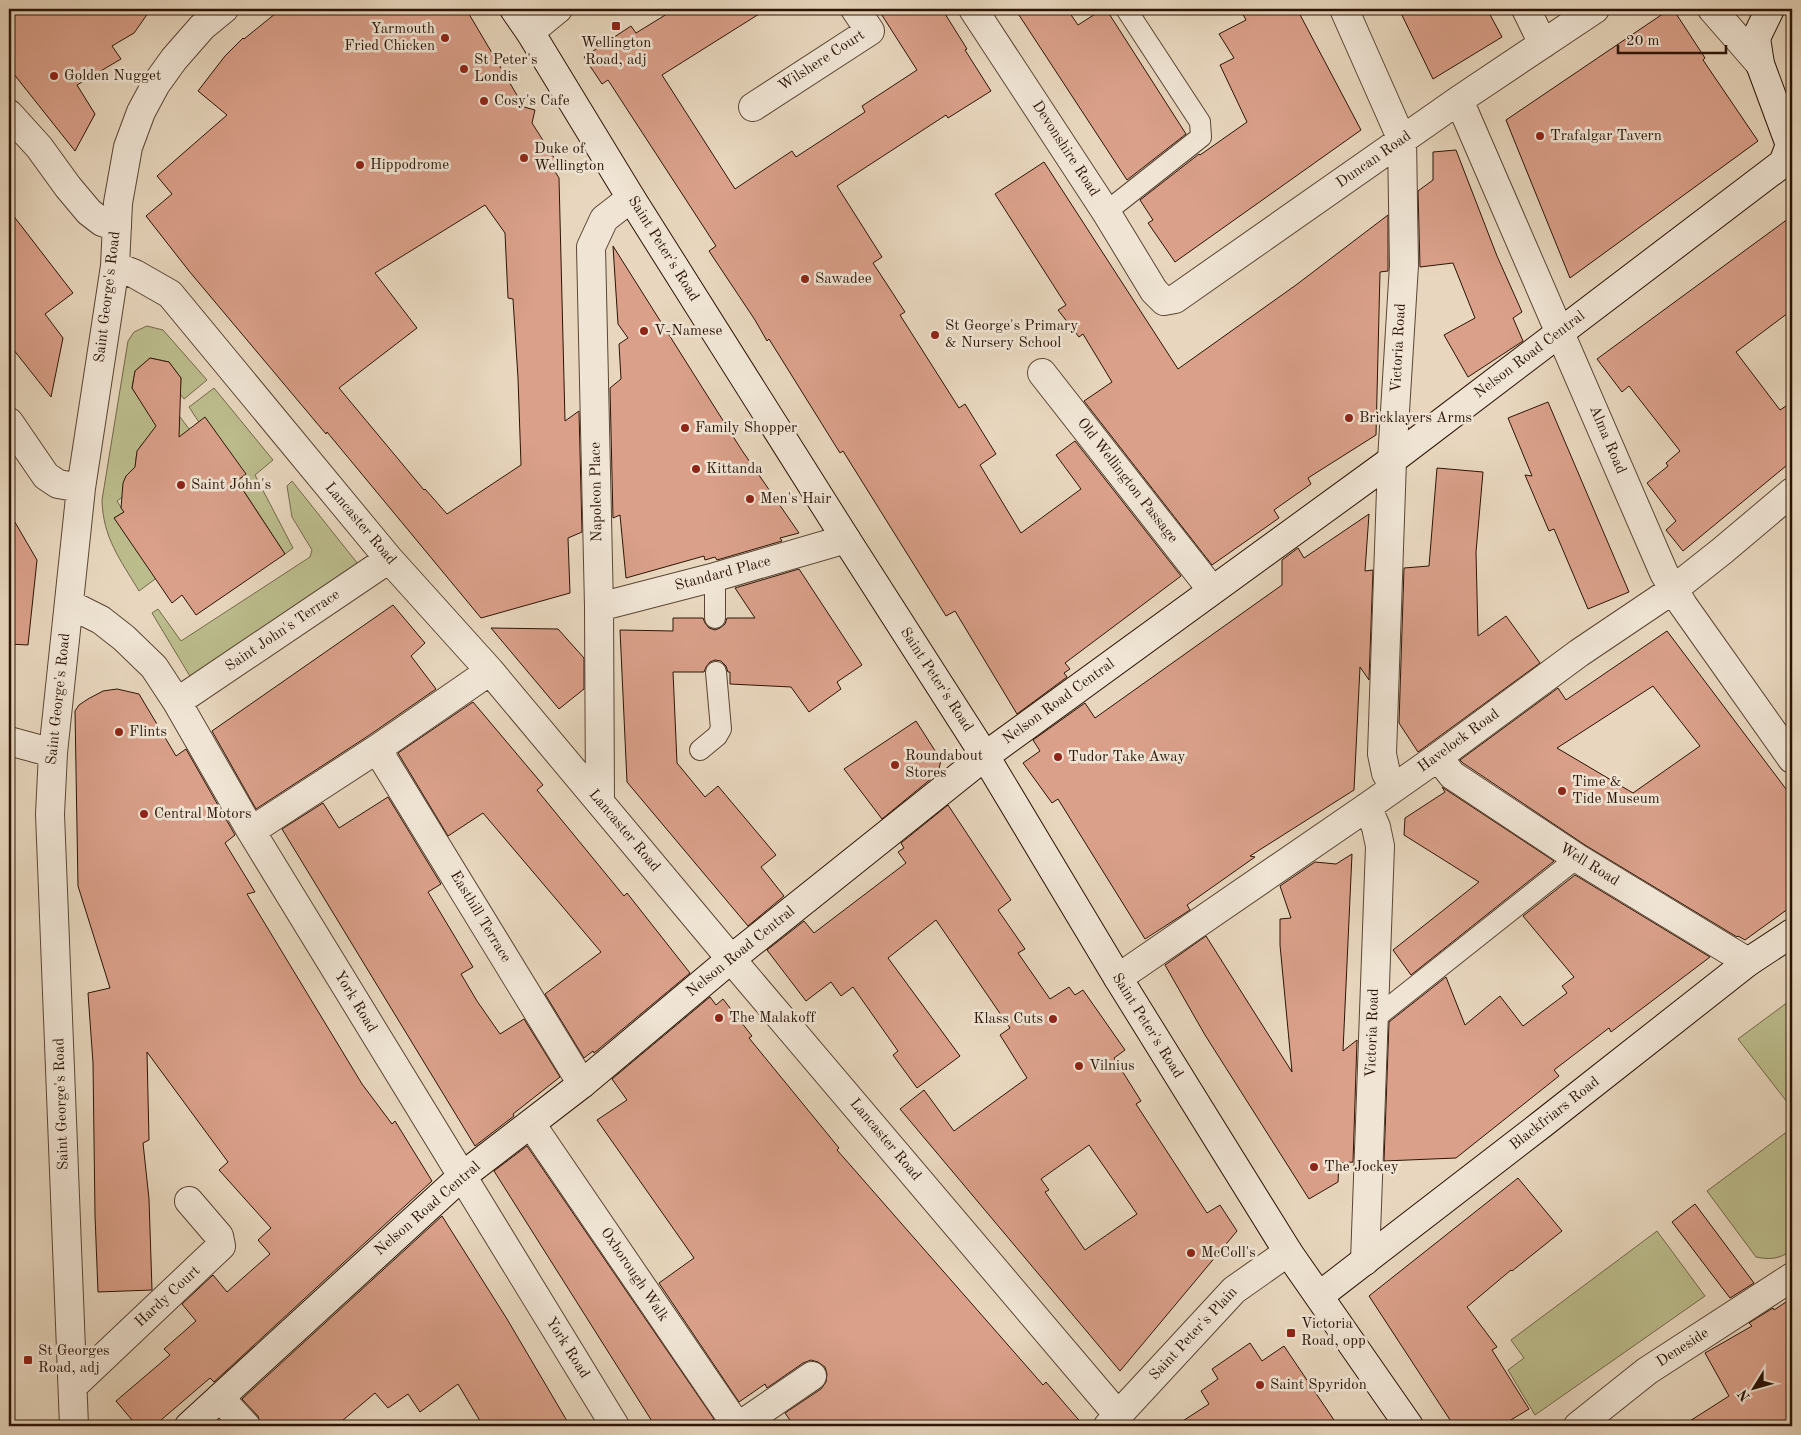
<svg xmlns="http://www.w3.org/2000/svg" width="1801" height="1435" viewBox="0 0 1801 1435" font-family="'Old Standard TT',serif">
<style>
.green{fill:#bcbd8d;stroke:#74684a}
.building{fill:#daa08a;stroke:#2c1406;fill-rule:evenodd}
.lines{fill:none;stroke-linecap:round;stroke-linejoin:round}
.lane-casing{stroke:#5b4534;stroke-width:22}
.street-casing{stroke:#5b4534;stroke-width:30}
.secondary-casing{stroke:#2c1406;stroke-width:30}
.lane{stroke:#f0e5d5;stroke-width:20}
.street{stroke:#f0e5d5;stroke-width:28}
.secondary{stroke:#f0e5d5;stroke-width:28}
.poi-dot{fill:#8f2418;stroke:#f0e5d5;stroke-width:2}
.labels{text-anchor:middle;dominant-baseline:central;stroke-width:5;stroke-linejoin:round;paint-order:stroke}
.poi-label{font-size:15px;fill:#2c1406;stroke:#f0e5d5;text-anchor:start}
.street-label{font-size:15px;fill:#2c1406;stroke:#f0e5d5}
</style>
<rect width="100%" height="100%" fill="#e8d7be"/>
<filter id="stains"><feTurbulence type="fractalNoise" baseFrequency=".004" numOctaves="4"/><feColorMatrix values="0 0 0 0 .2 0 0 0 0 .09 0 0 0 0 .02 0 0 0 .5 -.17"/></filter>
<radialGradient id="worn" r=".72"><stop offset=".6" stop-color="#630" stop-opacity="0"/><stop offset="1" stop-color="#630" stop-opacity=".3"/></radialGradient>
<!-- green -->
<path class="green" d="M147,326l16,4 44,50 -23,19 -4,-5 1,-16 -12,-16 -19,-4 -15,13 -3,17 12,18 14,3 14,14 8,-6 13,17 -22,15 -29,-5c-7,9 -7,16 -4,27l-3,-1 -9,6 -3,12 2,7 -8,6 7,11 -10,6 52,53 -27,20c-19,-32 -36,-53 -37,-91l26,-159 6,-9z
M214,388l59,72 -18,15 38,73 -8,6 -96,-147z
M292,481l66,83 -167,114 -39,-65 6,-4 23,32 129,-84 2,-7 -20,-33 -5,-31z
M1792,999v107l-1,1 -53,-68z
M1792,1128v122c-12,9 -22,10 -36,7l-49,-66z
M1657,1231l48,65 -170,119 -27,-45 16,-12 -13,-18z"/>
<!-- building -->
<path class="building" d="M9,9h142l-17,24 -22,13 9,13 -44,26 18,29 -20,37 -66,-83z
M281,9h185l58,98 11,3 -3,13 28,44 -6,3 5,8 6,243 14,-10 3,121 -14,6 2,55 -89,25 -154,-186 -1,2 -137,-163 -43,-55 26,-22 -15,-18 70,-61 -29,-24 27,-35 18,-18 1,1zM485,205l20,28 3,65 5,1 5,79 3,87 -74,49 -22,-25 -1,1 -85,-102 78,-60 -42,-55z
M675,9h92l-105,66 73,114 57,-38 4,6 69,-45 -3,-6 55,-36 -39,-61h64l25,40 -2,1 26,41 -43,27 -2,-3 -109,71 45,71 -9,6 32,49 -5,3 59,93 6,-4 31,50 -16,11 41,68 60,-44 -25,-34 19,-14 106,135 -116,87 5,6 -6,4 3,4 -50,37 -62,-103 -9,5 -103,-165 -3,2 -71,-114 -2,2 -12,-21 -46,-69 7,-5 -108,-166 -6,4 -18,-27 47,-31 5,7z
M1015,9h52l11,16 25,-16h3l80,125 -59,46z
M1240,9h57l64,121 -186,132 -27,-39 5,-3 -13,-20 59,-46 1,1 47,-33 -27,-57 14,-7 -15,-24 27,-14z
M1399,9h88l15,28 -69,42z
M1670,9h3l32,49 -2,2 55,81 -188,137 -64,-158z
M1456,150l41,106 25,56 -9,6 10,23 -55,36 -24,-42 31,-17 -22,-55 -33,4 -2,-76 15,-11v-28z
M1044,162l134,207 118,-84 92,-70v56l-8,1 -4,163 -68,43 3,6 -37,26 5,8 -67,47 -128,-164 28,-19 -29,-48 -4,3 -21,-27 8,-5 -71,-111z
M9,210l64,83 -28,21 18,24 -12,59 -42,-53z
M1792,216v94l-56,42 44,58 12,-8v59l-109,90 -17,-21 10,-9 -29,-38 21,-17 -2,-3 14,-12 -51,-65 -7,6 -25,-33z
M613,246l128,203 58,84 -19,5 2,3 -65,19 -2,-3 -10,3 -1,-4 -78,22 -6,-63 -7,3 -3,-130 11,-9 -2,-35 9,-6 -10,-14z
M150,358l19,4 12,16 -2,59 26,-20 41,57 -9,7 48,73 -89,61 -14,-20 -10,8 -58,-85 10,-6 -3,-4 2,-25 3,-7 9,-9 2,-16 19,-25 -24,-38 3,-17z
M1548,402l81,190 -41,17 -34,-80 -5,2 -24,-56 7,1 -24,-58z
M1437,468l46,4 -7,80 2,84 28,-20 34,47 -122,89 -19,-29 5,-155 25,-2z
M9,512l28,48 -9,85 -19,-1z
M1369,514l-4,57 8,-1 -4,110 -9,-13 -6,123 -104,66 5,1 -68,48 3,5 -45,29 -87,-140 -6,4 -29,-40 17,-12 -7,-11 52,-37 10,15 187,-133v-25l16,-12 6,10z
M799,569l63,96 -25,17 4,7 -32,23 -18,-25 -61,-3v-12h-2l-2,-6 -5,-5 -6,-1 -5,2 -4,5 -2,5h-31l4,91 28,34 13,-11 58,69 -15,12 23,29 -36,30 -121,-144 -7,-152 53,1v-13h30l2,5 4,5 6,2 5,-2 5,-4 2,-6h28l-20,-30z
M393,605l32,38 -14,13 25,33 -68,47 -112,73 -44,-78z
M491,628l67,1 26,29v31l-25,20z
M1667,631l125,166v109l-47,34 -7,-4 -1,1 -152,-92 -122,-82 -3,-3 98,-72 8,12zM1653,686l47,60 -67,47 -76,-45z
M117,689l22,5 37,62 10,-7 49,86 -10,8 30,49 -8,2 115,190 30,40 3,-3 37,60 -218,201 -4,-4 -56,48h-17l-21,-25 54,-46 -6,-6 32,-28 -14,-17 31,-29 14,17 43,-38 -12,-14 13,-12 -52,-58 9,-8 -81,-110 2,88 -6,3 6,56 3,91 -54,2 -3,-77 -2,-152 -5,-70 22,-5 -32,-102 -3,-175 4,-6 9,-6 15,-8z
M473,702l70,83 -6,5 87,106 3,-3 63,80 -96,80 -1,-2 -9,7 -39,-64 56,-42 -118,-139 -35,23 -50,-83z
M916,721l25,39 -3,13 -56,46 -38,-50z
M1442,787l112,74 -143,114 -18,-25 86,-68 -75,-47 1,-17 40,-26z
M388,797l53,87 -13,8 45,75 -12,7 16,27 23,33 24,-15 36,58 -47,37 1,2 -39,30 -193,-317 41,-26 16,25z
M948,805l63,95 -13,10 27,39 -7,4 32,46 19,-12 6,8 8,-5 42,60 -11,8 27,43 -5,3 71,109 13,-8 17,26 -117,140 -220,-262 24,-19 30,41 73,-53 -27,-43 10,-7 -74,-108 -48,38 72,98 -43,32 -24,-33 5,-4 -45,-64 -12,9 -10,-14 -25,19 -39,-51 37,-29 10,12 92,-70 -8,-11 6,-4 -3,-5zM1089,1145l48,69 -52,36 -40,-58 4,-2 -8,-11z
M1352,854l-9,197 14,-11 -4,122 -14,1 -1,19 -29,17 -104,-164 -40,-70 41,-29 86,136 -12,-127v-26l11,-1 -11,-32 35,-24 21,2z
M1575,875l135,82 -99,75 -2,-4 -55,42 5,6 -103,82 -72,3 5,-139 57,-45 19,48 35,-29 23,30 44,-33 -5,-7 12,-9 -51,-61z
M710,997l6,8 7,-6 29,37 -3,2 90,110 -2,2 206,235 3,-3 38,44h-290l-9,-13 36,-24 5,-7 1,-8 -2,-7 -7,-5 -7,-2 -8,3 -36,25 -2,-4 -26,18 -80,-119 35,-25 -97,-138 30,-20 -15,-21z
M527,1146l187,273 -11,7h-48l-161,-255z
M1518,1178l44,53 -50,40 -1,-1 -44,37 30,40 -5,3 37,59 -28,17h-47l-85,-130z
M1695,1204l59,79 -24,15 -58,-76z
M442,1216l65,103 63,107h-87l-25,-42 -38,28 -12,-18 -20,14 -13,-15 -39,33h-75l-3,-10 -16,-17z
M1792,1298v128h-110l47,-30 -24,-43 47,-27 -3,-3 24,-15 1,2z
M1250,1343l12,18 22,-15 54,80h-163l34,-22 -8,-13 17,-12 -6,-10z"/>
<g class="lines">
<!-- lane casing -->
<g class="lane-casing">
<path id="lane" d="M1106,212l95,-75 -1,-15 -74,-113
M715,618v-41
M700,750l17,-14 4,-7 -5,-57
M1374,1019l203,-161"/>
</g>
<!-- street casing -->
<g class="street-casing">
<path id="street" d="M973,9l133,203 48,79 10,10 11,-2 284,-199 136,-91
M1344,9l58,131 2,125 -12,195 -10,294 4,19 8,15
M1526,9l17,35
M1712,9l48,55
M530,32l28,-23
M1459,100l205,473 19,32 109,154
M753,107l117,-76 -15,-22
M9,114l30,33 29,40 21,25 13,10 15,5
M115,266l20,8 35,20 219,265 101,112 241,288 387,456
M1042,373l170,217
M9,422l37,54 12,8 23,4
M69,604l32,16 23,18 30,29 23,35 74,129 364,595
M599,607l116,-30 131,-38
M177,702l212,-143
M9,741l44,12
M377,749l205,335
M1438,757l14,18 125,83 171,104
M600,801l-1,-194 -8,-360 13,-28 27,-21
M251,831l126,-82 113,-78
M1118,978l249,-171 71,-50 141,-104 95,-64 48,-38 70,-59
M531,1124l206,302
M1365,1261l15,-415 -4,-19 -9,-20
M73,1386l148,-140 -2,-10 -30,-35
M220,1398l26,28
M74,1426l-24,-612 3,-61 28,-265 34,-222 3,-63 10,-56 13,-35 15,-28 18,-25 28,-32 22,-18
M739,1426l73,-50
M1108,1426l126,-136 54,-38
M1578,1426l69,-55 145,-94"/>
</g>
<!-- secondary casing -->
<g class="secondary-casing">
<path id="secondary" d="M514,9l16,23 101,166 215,341 139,217 133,222 170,274 121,174
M1319,1296l223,-172 206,-162 44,-29
M189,1426l272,-249 121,-93 149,-125 254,-203 407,-296 391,-297 7,-18 -30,-81 -4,-26 14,-29"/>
</g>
<!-- lane -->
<use href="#lane" class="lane"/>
<!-- street -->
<use href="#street" class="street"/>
<!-- secondary -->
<use href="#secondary" class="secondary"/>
</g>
<!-- markers -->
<g class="poi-dot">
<rect x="611" y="21" width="10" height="10" rx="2.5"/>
<circle cx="445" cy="38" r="5"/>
<circle cx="464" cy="69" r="5"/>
<circle cx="54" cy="76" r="5"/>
<circle cx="484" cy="101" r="5"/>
<circle cx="1540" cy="136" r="5"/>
<circle cx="524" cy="158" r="5"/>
<circle cx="360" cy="165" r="5"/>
<circle cx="805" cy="279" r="5"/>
<circle cx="644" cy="331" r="5"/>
<circle cx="935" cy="335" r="5"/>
<circle cx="1349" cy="418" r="5"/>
<circle cx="685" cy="428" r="5"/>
<circle cx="696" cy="469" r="5"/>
<circle cx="181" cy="485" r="5"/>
<circle cx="750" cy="499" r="5"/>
<circle cx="119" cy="732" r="5"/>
<circle cx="1058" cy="757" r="5"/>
<circle cx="895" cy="765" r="5"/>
<circle cx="1562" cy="791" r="5"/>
<circle cx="144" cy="814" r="5"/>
<circle cx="719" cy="1018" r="5"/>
<circle cx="1053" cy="1019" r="5"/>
<circle cx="1079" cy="1066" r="5"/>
<circle cx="1314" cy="1167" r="5"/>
<circle cx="1191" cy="1253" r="5"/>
<rect x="1286" y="1328" width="10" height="10" rx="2.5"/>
<rect x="23" y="1355" width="10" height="10" rx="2.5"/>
<circle cx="1260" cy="1385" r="5"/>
</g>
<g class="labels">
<!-- poi labels -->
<g class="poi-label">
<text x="435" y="29" text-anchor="end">Yarmouth<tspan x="435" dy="17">Fried Chicken</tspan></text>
<text x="616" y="43" text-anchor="middle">Wellington<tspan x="616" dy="17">Road, adj</tspan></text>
<text x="474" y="60">St Peter's<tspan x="474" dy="17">Londis</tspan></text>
<text x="64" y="76">Golden Nugget</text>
<text x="494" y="101">Cosy's Cafe</text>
<text x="1550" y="136">Trafalgar Tavern</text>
<text x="534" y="149">Duke of<tspan x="534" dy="17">Wellington</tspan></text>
<text x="370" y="165">Hippodrome</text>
<text x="815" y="279">Sawadee</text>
<text x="945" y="326">St George's Primary<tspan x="945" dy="17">&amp; Nursery School</tspan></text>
<text x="654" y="331">V-Namese</text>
<text x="1359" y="418">Bricklayers Arms</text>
<text x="695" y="428">Family Shopper</text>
<text x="706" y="469">Kittanda</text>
<text x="191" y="485">Saint John's</text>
<text x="760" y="499">Men's Hair</text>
<text x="129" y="732">Flints</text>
<text x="905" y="756">Roundabout<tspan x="905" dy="17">Stores</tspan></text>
<text x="1068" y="757">Tudor Take Away</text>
<text x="1572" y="782">Time &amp;<tspan x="1572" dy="17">Tide Museum</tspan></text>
<text x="154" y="814">Central Motors</text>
<text x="729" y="1018">The Malakoff</text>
<text x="1043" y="1019" text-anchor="end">Klass Cuts</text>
<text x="1089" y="1066">Vilnius</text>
<text x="1324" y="1167">The Jockey</text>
<text x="1201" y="1253">McColl's</text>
<text x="1301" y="1324">Victoria<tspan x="1301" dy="17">Road, opp</tspan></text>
<text x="38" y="1351">St Georges<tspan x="38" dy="17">Road, adj</tspan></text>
<text x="1270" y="1385">Saint Spyridon</text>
</g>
<!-- street labels -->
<g class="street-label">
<text transform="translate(822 61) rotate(-33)">Wilshere Court</text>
<text transform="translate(1065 149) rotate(57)">Devonshire Road</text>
<text transform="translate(1374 160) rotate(-35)">Duncan Road</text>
<text transform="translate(663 249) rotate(58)">Saint Peter's Road</text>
<text transform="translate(108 297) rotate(-83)">Saint George's Road</text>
<text transform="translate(1399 348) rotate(-87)">Victoria Road</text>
<text transform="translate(1530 355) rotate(-37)">Nelson Road Central</text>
<text transform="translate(1607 440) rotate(67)">Alma Road</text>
<text transform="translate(1127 481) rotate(52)">Old Wellington Passage</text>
<text transform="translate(597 492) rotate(-91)">Napoleon Place</text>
<text transform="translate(360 524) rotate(50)">Lancaster Road</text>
<text transform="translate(723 574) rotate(-15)">Standard Place</text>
<text transform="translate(283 631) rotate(-34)">Saint John's Terrace</text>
<text transform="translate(936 680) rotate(57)">Saint Peter's Road</text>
<text transform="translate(59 699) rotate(-84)">Saint George's Road</text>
<text transform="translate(1059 702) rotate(-36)">Nelson Road Central</text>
<text transform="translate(1459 741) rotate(-36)">Havelock Road</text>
<text transform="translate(624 831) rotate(50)">Lancaster Road</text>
<text transform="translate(1589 865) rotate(32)">Well Road</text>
<text transform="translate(480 917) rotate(59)">Easthill Terrace</text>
<text transform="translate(741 952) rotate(-39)">Nelson Road Central</text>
<text transform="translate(355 1002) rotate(59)">York Road</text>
<text transform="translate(1147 1026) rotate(58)">Saint Peter's Road</text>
<text transform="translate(1373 1033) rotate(-88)">Victoria Road</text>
<text transform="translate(62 1104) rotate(-92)">Saint George's Road</text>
<text transform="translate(1555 1114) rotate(-38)">Blackfriars Road</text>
<text transform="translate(885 1140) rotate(50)">Lancaster Road</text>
<text transform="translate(428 1209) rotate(-41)">Nelson Road Central</text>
<text transform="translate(634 1275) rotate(56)">Oxborough Walk</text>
<text transform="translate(168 1297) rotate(-43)">Hardy Court</text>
<text transform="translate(1194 1334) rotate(-47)">Saint Peter's Plain</text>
<text transform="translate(567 1348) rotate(58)">York Road</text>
<text transform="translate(1683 1348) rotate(-33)">Deneside</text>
</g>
</g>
<!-- margin -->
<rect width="1801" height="1435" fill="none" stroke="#e8d7be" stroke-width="30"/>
<rect x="10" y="10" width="1781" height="1415" fill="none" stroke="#2c1406" stroke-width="2.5"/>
<rect x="15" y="15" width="1771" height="1405" fill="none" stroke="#2c1406"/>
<!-- north arrow -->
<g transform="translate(1754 1388) rotate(233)" stroke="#f0e5d5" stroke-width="4" paint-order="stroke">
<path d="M0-4L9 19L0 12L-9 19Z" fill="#2c1406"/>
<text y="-8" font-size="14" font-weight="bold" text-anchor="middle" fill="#2c1406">N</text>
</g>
<!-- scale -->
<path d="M1618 45v8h108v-8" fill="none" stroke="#2c1406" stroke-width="2.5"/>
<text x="1626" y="45" font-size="15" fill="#2c1406" stroke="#f0e5d5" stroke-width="4" paint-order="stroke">20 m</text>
<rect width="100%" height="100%" filter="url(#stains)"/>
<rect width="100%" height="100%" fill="url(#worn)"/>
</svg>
